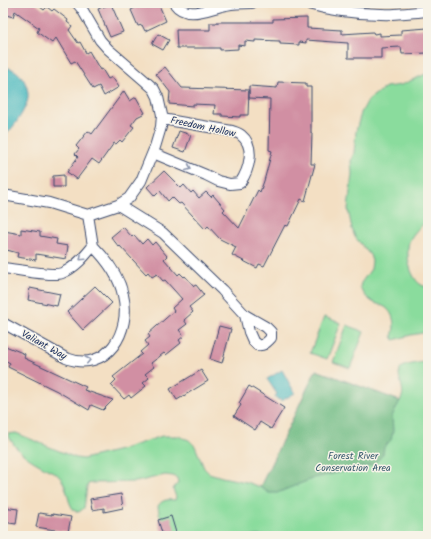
<svg xmlns="http://www.w3.org/2000/svg" width="431" height="539" viewBox="0 0 431 539" font-family="Kalam,sans-serif">
<style>
.green{fill:#8adc9d;stroke:#52867e}
.forest{fill:#6fbc84;stroke:#457671}
.water{fill:#4bbac0;stroke:#33748f}
.building{fill:#d18fa3}
.lines{fill:none;stroke-linecap:round;stroke-linejoin:round}
.street-casing{stroke:#3b496d;stroke-width:12}
.street{stroke:#fff;stroke-width:10}
.oneway{stroke:#8d97ae}
.labels{text-anchor:middle;dominant-baseline:central;stroke-width:3;stroke-linejoin:round;paint-order:stroke}
.street-label{font-size:10px;fill:#1b2f5e;stroke:#f7f3e8}
.park-label{font-size:10px;fill:#375a6e;stroke:#f7f3e8}
</style>
<rect width="100%" height="100%" fill="#f7f3e8"/>
<filter id="ink" filterUnits="userSpaceOnUse"><feTurbulence type="fractalNoise" baseFrequency=".025" numOctaves="2"/><feDisplacementMap in="SourceGraphic" scale="8" xChannelSelector="R" yChannelSelector="G"/><feConvolveMatrix kernelMatrix="1 2 1 2 8 2 1 2 1" color-interpolation-filters="sRGB"/></filter>
<filter id="wash" filterUnits="userSpaceOnUse"><feTurbulence type="fractalNoise" baseFrequency=".012" numOctaves="4" result="noise"/><feDisplacementMap in="SourceGraphic" scale="16" xChannelSelector="R" yChannelSelector="G"/><feGaussianBlur stdDeviation="0.9" result="paint"/><feColorMatrix in="noise" values="0 0 0 0 0 0 0 0 0 0 0 0 0 0 0 0 0 1.4 0 .05"/><feComposite in="paint" operator="in"/></filter>
<g filter="url(#wash)">
<rect width="100%" height="100%" fill="#f3dfc3"/>
<!-- green -->
<path class="green" d="M428,73v148c-7,4 -16,13 -19,21 -4,14 2,44 19,45v45l-17,3 -17,5 -2,-4c4,-10 2,-23 -7,-29 -5,-3 -11,-3 -15,-7 -5,-3 -7,-8 -10,-13l1,-4 10,-14 1,-8 -2,-6 -15,-18 -3,-8 -4,-20 4,-35 -1,-13 3,-8 2,-22 5,-18 7,-13 12,-9 6,-4 15,-2z
M324,317l17,6 -14,36 -17,-6z
M347,325l17,7 -14,36 -17,-6z
M428,361v175h-246c-13,-11 -22,-9 -24,-30 4,-6 9,-7 17,-6l1,-3 -3,-8 5,-6 -1,-5 -4,-2 -8,-1 -29,7 -44,1 -4,1 -1,3 -3,21 -5,4 -4,-1c-10,-9 -5,-28 -20,-38 -2,-2 -6,-2 -8,-4 -16,-9 -32,-17 -39,-35l8,-1 60,25 7,1 37,-9 42,-14h16l11,4 6,6 9,22 5,5 13,4 24,5 14,5 56,-117 84,31c9,-13 -9,-27 4,-35 1,-1 20,-4 24,-5z"/>
<!-- forest -->
<path class="forest" d="M316,370l84,31 -8,15 1,15 -2,9 -7,7 -1,7 -5,6 -6,5 -58,13 -37,15h-8l-9,-6z"/>
<!-- water -->
<path class="water" d="M9,68c12,3 20,17 19,30 -1,10 -16,33 -25,39v-68z
M282,370l13,23 -14,8 -1,-2 -2,1 -3,-4 2,-2 -10,-15z"/>
<g id="blocks">
<!-- building -->
<path class="building" d="M3,3h32l9,7 3,-3 5,4 2,-2 14,11 -1,2 5,4 -3,4 9,13 2,-1 6,11 3,-2 11,19 2,-1 6,10 4,-2 7,10 -15,9 -5,-10 -6,3 -18,-28 -4,2 -15,-25 -4,5 -15,-11 2,-4 -24,-17 -2,6 -10,-3z
M133,3h25l8,18 -21,10 -3,-6 -4,1 -7,-16 4,-2z
M111,4l12,28 -13,5 -12,-28z
M307,18v10l35,2v4l31,-2 1,2 6,-1v3l21,-1v-5l27,-2v25l-26,1 -1,-7 -20,1v10h-33v-15l-42,-3v3l-7,-1v3l-19,-1v-3l-25,-1v2l-10,-1v5l-7,-1v4l-18,1v-2h-43l-1,-18h34v-7h7v-1h56v-3z
M158,34l11,6 -6,10 -11,-6z
M165,67l17,21 67,2 -1,25h-8v2l-18,-1v-2h-8l1,-9 -22,-1v2l-24,-2 1,-12 -14,-18z
M278,82l28,1v4h5v46h1l-1,31h4l-10,37 -4,-2 -13,27 -3,-1 -21,41 -5,-2 -2,4 -25,-13 4,-8 -16,-8 -12,-13 -3,3 -24,-26 -2,1 -7,-7 -4,4 -8,-10 -5,5 -8,-9 17,-16 17,17 3,-3 7,8 2,-2 6,7 7,-6 5,5 2,-2 12,14 -2,2 16,17 19,-38 2,2 4,-11 8,-30 -3,-1 1,-51 -21,-1v-12l28,2z
M124,91l6,10 6,-4 9,16 -8,4 -6,8 3,2 -12,15 -2,-2 -4,4 -2,-1 -15,21 -7,-5 -15,20 -10,-7 11,-15 -3,-3 4,-5 -3,-3 12,-15 4,3z
M179,131l12,4 -6,17 -12,-4z
M64,175v12h-11v-11z
M123,227l9,10 2,-2 8,9 5,-5 5,6 3,-3 12,14 -3,3 14,16 2,-2 4,4 1,-1 9,10 2,-1 8,10 -15,12 4,5 -9,8 3,4 -8,6 5,6 -5,4 2,3 -15,12 -2,-2 -13,10 3,4 -9,7 4,4 -6,5 3,3 -15,12 -2,-3 -5,4 -13,-14 5,-5 -3,-3 29,-23 -2,-2 8,-7 -3,-4 5,-4 -2,-3 26,-23 -2,-3 10,-9 -17,-19 -2,1 -6,-7 -5,3 -4,-5 -2,2 -26,-28 -1,1 -8,-10z
M21,229l19,3v4l17,3 -1,5 12,2 -2,13 -30,-5v6l-19,-3 1,-4 -15,-4 1,-18 17,3z
M95,286l17,17 -29,27 -16,-18z
M30,288l30,6 -3,12 -29,-6z
M219,326l12,3 -9,34 -12,-4z
M3,345l22,9 -1,4 62,29 -2,3 29,10 -10,10 -12,-5 -2,5 -32,-19 -49,-24 2,-4 -7,-4z
M201,370l7,11 -31,19 -7,-11z
M249,386l35,22 -13,21 -11,-7 -5,8 -21,-14 7,-11 -2,-2z
M121,494l2,14 -19,4v-4l-12,2 -2,-11z
M3,507l15,2 -2,15 -13,-2z
M39,513l13,2v-1l19,3 -3,15 -32,-5z
M171,516l6,20h-14l-5,-16z"/>
</g>
</g>
<g filter="url(#ink)">
<use href="#blocks" fill-opacity="0" stroke="#3b496d" stroke-width="1"/>
<g class="lines">
<!-- street casing -->
<g class="street-casing">
<path id="street" d="M174,3c13,18 35,5 52,2 9,-2 17,-2 26,-2
M304,3c25,7 52,11 77,11 16,1 32,-2 47,-3
M153,153l53,22 12,6 12,3 10,-1c9,-13 16,-36 1,-48 -2,-2 -6,-3 -9,-4l-70,-12
M3,195l46,8 39,12 30,-10 11,-7 12,-17 14,-34 6,-20 1,-12 -4,-18 -4,-8 -10,-9 -36,-31 -8,-9 -18,-31 -5,-6
M118,205l45,28 59,57 23,25 21,12 5,5v6c-5,5 -7,8 -14,7l-4,-4 -4,-9 -4,-17
M88,215l5,31
M3,268c13,1 49,9 59,5 13,-5 23,-17 31,-27 13,13 26,30 30,49 9,36 -16,79 -57,63l-63,-35"/>
</g>
<!-- street -->
<use href="#street" class="street"/>
</g>
<!-- one-way arrows -->
<defs><path id="oneway-chevron" d="M-2-3.5L2.5 0L-2 3.5" fill="none" stroke-width="1.6" stroke-linecap="round" stroke-linejoin="round"/></defs>
<g class="oneway">
<use href="#oneway-chevron" transform="translate(189 168) rotate(23)"/>
<use href="#oneway-chevron" transform="translate(82 258) rotate(137)"/>
<use href="#oneway-chevron" transform="translate(88 360) rotate(-13)"/>
</g>
</g>
<g class="labels">
<!-- street labels -->
<g class="street-label">
<text transform="translate(203 127) rotate(12)">Freedom Hollow</text>
<text transform="translate(44 345) rotate(29)">Valiant Way</text>
</g>
<!-- park labels -->
<g class="park-label">
<text x="353" y="456">Forest River<tspan x="353" dy="12">Conservation Area</tspan></text>
</g>
</g>
<!-- margin -->
<rect width="431" height="539" fill="none" stroke="#f7f3e8" stroke-width="16"/>
</svg>
